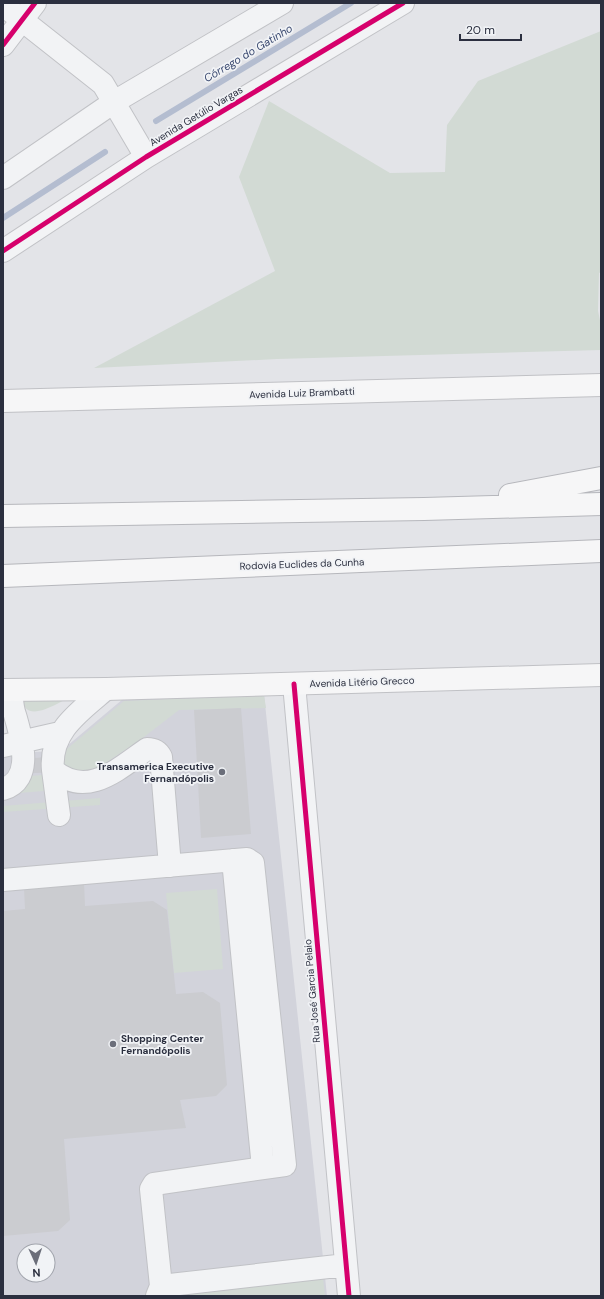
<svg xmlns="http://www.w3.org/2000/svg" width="604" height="1299" viewBox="0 0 604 1299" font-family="'DM Sans',sans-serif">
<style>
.built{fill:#d2d3db;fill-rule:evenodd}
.green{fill:#d2dad4}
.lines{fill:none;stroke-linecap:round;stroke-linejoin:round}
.stream{stroke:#b4bdd0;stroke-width:6}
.building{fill:#cbccd0}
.minor-casing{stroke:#c1c2c6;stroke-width:24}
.major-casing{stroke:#c0c1c5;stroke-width:24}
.highway-casing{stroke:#b6b7bc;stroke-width:24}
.minor{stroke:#f2f3f5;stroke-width:22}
.major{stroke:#f6f6f7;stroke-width:22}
.highway{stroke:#f6f6f7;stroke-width:22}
.cycleway-casing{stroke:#f1f3f6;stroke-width:8}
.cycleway{stroke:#d6006c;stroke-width:5}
.poi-dot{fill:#6b6e7a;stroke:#f1f3f6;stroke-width:1.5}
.labels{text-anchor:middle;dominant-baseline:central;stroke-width:3.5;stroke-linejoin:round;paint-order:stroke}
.street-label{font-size:10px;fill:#2b2f3f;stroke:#f1f3f6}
.poi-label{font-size:10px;font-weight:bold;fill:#2b2f3f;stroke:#f1f3f6;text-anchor:end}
.water-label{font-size:11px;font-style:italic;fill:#39486f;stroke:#f1f3f6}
</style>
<rect width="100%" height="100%" fill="#e3e4e8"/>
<!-- built -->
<path class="built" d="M264,694l63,602h-324v-543l58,-2 62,-52zM24,1251h24v24h-24z"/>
<!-- green -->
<path class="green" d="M601,31v241l-2,1 -1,38 3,14v25l-324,9 -183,9 181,-97 -36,-94 30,-76 121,72 55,-1 2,-47 31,-44z
M76,693c-12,7 -52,34 -53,6z
M264,695l2,13 -87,2 -39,30 -54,36 -8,-1 -15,-11 -1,-11 62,-52z
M43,775l13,15 -37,3 11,-11v-6z
M100,798v7l-97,7v-6z
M217,889l6,80 -49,4 -8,-80z
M322,1269l3,27h-154l-1,-10z"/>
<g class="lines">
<!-- stream -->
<path class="stream" d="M156,121l195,-118
M3,218l102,-66"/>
</g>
<!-- building -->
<path class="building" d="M241,708l10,126 -50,4 -7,-128z
M48,757l10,15 -45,2 8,-15z
M84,882l1,24 68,-5 14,9 9,84 27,-2 17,11 7,82 -11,11 -36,4 6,28 -122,11 6,81 -12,11 -55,5v-325l22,-2 -1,-21z"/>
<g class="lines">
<!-- minor casing -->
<g class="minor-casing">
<path id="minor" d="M3,5l100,79 43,73
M3,45l32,-42
M3,178l111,-76 168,-99
M3,251l143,-94 257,-154
M294,684l55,612
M106,689c-27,23 -57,43 -53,81 34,29 65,-1 94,-21 7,0 11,2 14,8l9,109
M3,746l57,-13
M53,770l6,45
M3,789c32,-9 18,-53 12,-74 -3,-8 -3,-17 -4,-25
M233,860l30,308
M3,880l244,-21 6,4 32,302 -131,19 -3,5 10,97 -4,10
M161,1286l185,-21"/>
</g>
<!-- major casing -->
<g class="major-casing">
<path id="major" d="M3,401l598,-16
M3,690l103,-1 495,-14"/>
</g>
<!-- highway casing -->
<g class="highway-casing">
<path id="highway" d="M510,495l91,-17
M3,516l421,-7 177,-5
M3,576l598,-25"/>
</g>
<!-- minor -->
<use href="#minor" class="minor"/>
<!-- major -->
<use href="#major" class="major"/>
<!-- highway -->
<use href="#highway" class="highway"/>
<!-- cycleway casing -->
<g class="cycleway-casing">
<path id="cycleway" d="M3,45l32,-42
M3,251l143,-94 257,-154
M294,684l55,612"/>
</g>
<!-- cycleway -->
<use href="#cycleway" class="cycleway"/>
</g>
<!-- markers -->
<g class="poi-dot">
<circle cx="222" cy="772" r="4"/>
<circle cx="113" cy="1044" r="4"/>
</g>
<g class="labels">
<!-- street labels -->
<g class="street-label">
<text transform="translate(196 116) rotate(-31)">Avenida Getúlio Vargas</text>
<text transform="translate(302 393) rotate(-2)">Avenida Luiz Brambatti</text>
<text transform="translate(302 564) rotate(-2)">Rodovia Euclides da Cunha</text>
<text transform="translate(362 682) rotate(-2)">Avenida Litério Grecco</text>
<text transform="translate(312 991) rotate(-95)">Rua José Garcia Pelaio</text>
</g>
<!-- poi labels -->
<g class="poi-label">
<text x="214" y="766">Transamerica Executive<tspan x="214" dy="12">Fernandópolis</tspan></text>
<text x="121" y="1038" text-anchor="start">Shopping Center<tspan x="121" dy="12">Fernandópolis</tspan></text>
</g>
<!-- water labels -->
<g class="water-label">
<text transform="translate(248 53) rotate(-31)">Córrego do Gatinho</text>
</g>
</g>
<!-- border -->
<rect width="604" height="1299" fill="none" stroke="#2b2f3f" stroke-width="8"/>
<!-- north arrow -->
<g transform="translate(36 1263) rotate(177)"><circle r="19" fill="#f1f3f6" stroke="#a2a5ad"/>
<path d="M0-3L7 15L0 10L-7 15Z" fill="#6b6e7a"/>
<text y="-6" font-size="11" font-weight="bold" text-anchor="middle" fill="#2b2f3f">N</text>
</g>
<!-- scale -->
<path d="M460 34v6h61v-6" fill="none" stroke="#2b2f3f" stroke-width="2"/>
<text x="466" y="34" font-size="12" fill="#2b2f3f" stroke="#f1f3f6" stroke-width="3" paint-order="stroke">20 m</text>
</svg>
